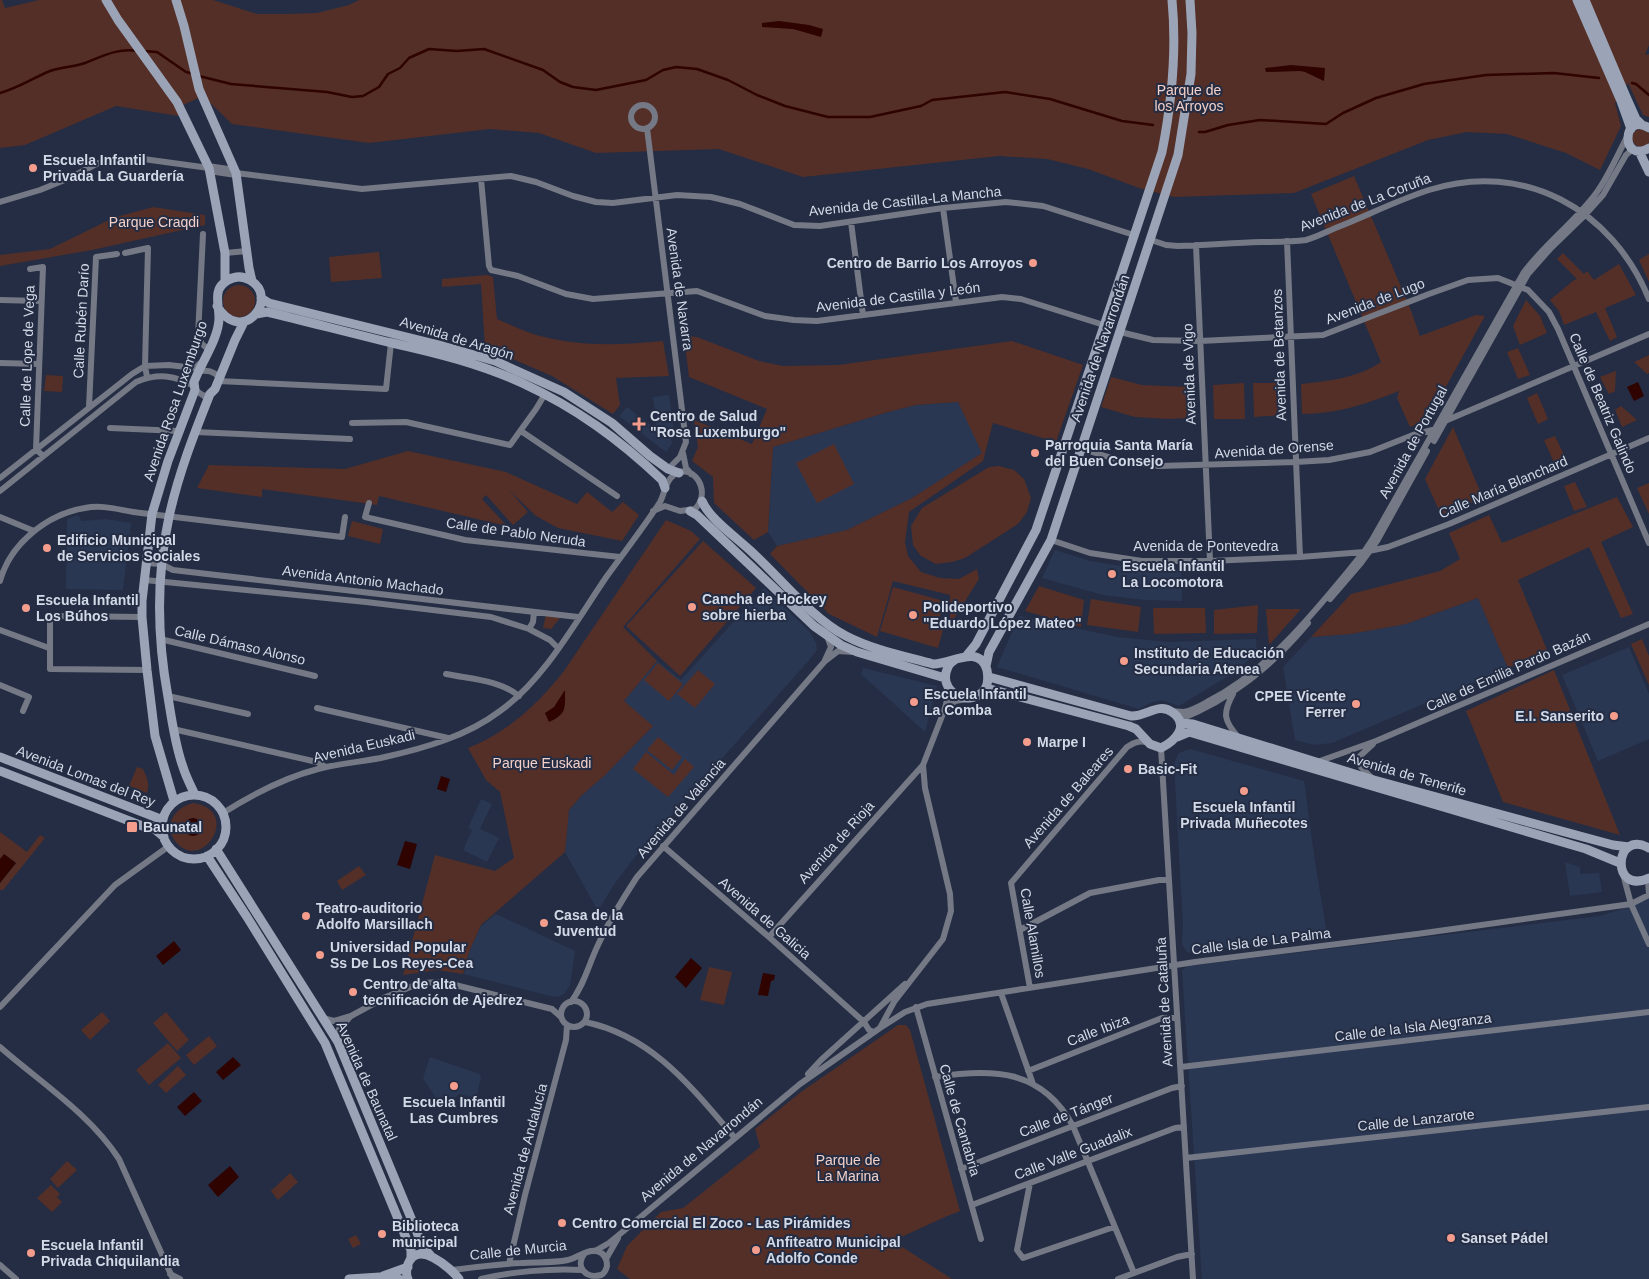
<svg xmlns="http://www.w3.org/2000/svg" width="1649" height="1279" viewBox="0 0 1649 1279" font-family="Arial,sans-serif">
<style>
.built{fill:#2a3753}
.green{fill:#542f28}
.water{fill:#2e0300}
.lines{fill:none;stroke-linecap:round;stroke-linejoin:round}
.stream{stroke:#2e0300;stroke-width:2.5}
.street{stroke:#747985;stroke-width:6}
.secondary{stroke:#9ba4b7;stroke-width:9}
.poi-dot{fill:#f49d8c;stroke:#242d43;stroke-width:2}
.labels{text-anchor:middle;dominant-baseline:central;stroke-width:4;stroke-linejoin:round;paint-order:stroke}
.park-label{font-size:14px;fill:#f3d0c8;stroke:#242d43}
.poi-label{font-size:14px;font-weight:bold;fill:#d2d9e7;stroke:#242d43;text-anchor:start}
.street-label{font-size:14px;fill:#d2d9e7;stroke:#242d43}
</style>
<rect width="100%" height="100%" fill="#242d43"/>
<!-- built -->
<path class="built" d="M669,395l6,42 -5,3 3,2 -7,10 -47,-36 8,-9 30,23 -4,-33z
M958,402l25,51 -71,45 -65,32 -70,16 -9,-14 5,-85 115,-35 28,-7z
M78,515l4,6 24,-2 25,4 -8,67 -57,-1 1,-70z
M1055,550l35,11 31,5 32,4h28l1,31 -37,-1 -42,-5 -61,-17z
M764,588l45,43 7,12 1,7 -7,9 -176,199 -21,28 -15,25 -33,-59 4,-42 13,-15 22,-19 49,-50 -29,-25 33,-40 24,19z
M1478,598l30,70 -176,75 -18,2 -19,-5 -12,-73 28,-30 40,-3 55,-10z
M1019,616l98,21 51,5 88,-3 1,15 -29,22 -49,30 -17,-6 -12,3 -11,6 -142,-42z
M1629,647l20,47v45l-51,22 -36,-86z
M863,668l74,18 -12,46 -64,-58z
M1190,749l114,32 11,81 12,72 -139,19 -6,-8 1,-20 -9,-162 5,-10z
M481,799l11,5 -12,25 19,9 -12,24 -24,-12 9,-20 -4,-2z
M1565,862l15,5v7l19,-1 3,19 -32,4z
M1649,895v384h-447l-20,-309 6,-4 412,-50 28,-9z
M496,914l79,37 -5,34 -6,9 -6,3 -8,-1 -86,-22 5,-22 12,-26z
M430,1057l49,17 2,3 -5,21 -17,-4 -16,15 -20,-31z"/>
<!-- green -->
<path class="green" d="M0,0h2l3,8 34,-8h174l44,14h27l33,-1 32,-8 10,-5h1290v45l-4,10 4,-1v63l-6,-2 -15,-32 -13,20 6,23 -21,44 -34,-17 -59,-19 -40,-2 -39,8 -134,53 -120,4 -35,-9 -51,-19 -41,-10 -48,-3 -196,21 -84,-28 -123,4 -57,-20 -49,-4 -121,14 -137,-19 -29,-28 -22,10 -2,10 -63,-10 -91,39 -25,3z
M1632 138a9 9 0 1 1 18 0a9 9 0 1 1-18 0Z
M1354,176l56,132 10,28 56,-21 9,1 -58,105 -17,6 -13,-29 2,-7c-32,13 -63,23 -97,23l-1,-30c27,-3 57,-6 80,-22l-70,-168z
M153,207l52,8v10l-113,25 -92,16v-11l50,-6 63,-31z
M379,252l3,26 -51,4 -2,-25z
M1563,253l21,21 3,-3 7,9 25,-16 17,31 -31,13 12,29 -7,4 -14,-29 -32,13 -5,-14 -9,-11 24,-20 3,-1 -20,-20z
M1649,254v28l-10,-22z
M487,275l6,2 4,42c14,6 28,13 43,17 41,11 82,9 123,5l6,35 -53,2 4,27 -7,9 -61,-38 -67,-29 -4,-63 -39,3v-8z
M223 301a16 16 0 1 1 32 0a16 16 0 1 1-32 0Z
M1526,300l14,16 7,17 -27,12 -7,-19z
M689,336l8,1 62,24 24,5 55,-1 174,-24 71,24 -27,77 -63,-19 -10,38 -74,51 -4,30 3,14 13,16 19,6 19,1 18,-10 2,10 -29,46v-30l-57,-14 -16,56 -48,-23 -59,-60 7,-8 70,-16 65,-32 70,-45 -24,-51 -42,3 -28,7 -115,35 -5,85 -14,8 -40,-37 -1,-26 -21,-16 6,-14 -4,-27 58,24 15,-35 -78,-32 -5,-40z
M1518,348l12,27 -12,4 -11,-27z
M1649,355v18l-2,1 -13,-12z
M1616,371l-1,20 -6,3 -9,-17z
M46,375l17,1 -1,16 -18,-1z
M1111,377l31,8 46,2 2,31 -22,1 -33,-2 -34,-10z
M1244,383l1,36h-31l-1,-34z
M1253,383h29l1,32 -29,2z
M1537,393l11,26 -10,5 -11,-26z
M1621,406l16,14 -15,7 -7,-17z
M1453,427l30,71 -42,17 -16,-36z
M1555,436l13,27 -12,4 -12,-27z
M834,444l20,40 -37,19 -21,-40z
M408,451l98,21 71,32 10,-12 25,20 11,-10 16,13 -17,26 -64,-13 -22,-12 -27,-26 19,22 -15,13 -27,-30 -4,4 25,27 -128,-30 -2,9 -115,-16v8l-65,-9 12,-23 136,4z
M999,466l15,4 10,9 7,19 -4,14 -9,12 -53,34 -13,4 -16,2 -15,-8 -8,-11 -2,-19 11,-18 67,-41z
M1575,482l12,25 -13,4 -10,-25z
M1649,483v31l-12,-26z
M1617,497l16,30 -32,15 32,72 -12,4 -32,-71 -71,33 29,70 -39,18 -30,-70 -72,26 -55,10 -40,3 40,-43 89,-23 20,-12 -11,-26 40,-18 13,28z
M666,520l25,11 9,8 -77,88 34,34 -33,40 29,25 -49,50 -22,19 -13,15 -4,42 -84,73 -12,27 -6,22 -26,-4 -34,5 32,-120 60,16 19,-13 -14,-66 -14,-12 -18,-32c39,-15 70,-44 96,-77z
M352,521l31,8 -3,15 -32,-8z
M703,541l53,47 -76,88 -54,-50z
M1039,586l45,14 -3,27 -56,-16z
M893,587l51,14 -7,27 6,2 -5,18 -58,-17z
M1091,599l50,8 -3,25 -51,-7z
M1258,605l-1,28 -43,1v-24z
M1153,608h52l1,25 -52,1z
M1266,609h35l-32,36z
M546,615l15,2 -10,12 -8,-1z
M1642,639l7,17v29l-18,-41z
M658,663l25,21 -14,17 -25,-21z
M698,670l17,14 -20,24 -18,-14z
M1554,670l66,165 -117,-33 -37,-91z
M658,737l24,20 -10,13 -25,-20z
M646,752l28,23 11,-16 9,8 -26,30 -35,-28z
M137,767l6,2c4,9 7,15 4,24l-18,-7z
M193,803c50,7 9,72 -18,38 -12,-17 1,-34 18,-38z
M0,832l27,20 13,-17 5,3 -42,52h-3v-7l16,-20 -12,-9 -4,5z
M359,866l7,9 -24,15 -5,-9z
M709,967l23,5 -8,33 -24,-5z
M102,1012l8,9 -20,19 -9,-10z
M166,1012l23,28 -12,11 -24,-28z
M898,1025h8l4,5 50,181 -15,6 -46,21 -3,5 56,36h-322l-13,-10 10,-23 34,-34 22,-4 77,-61 -5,-18 46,-37z
M209,1036l8,10 -23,19 -8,-10z
M168,1043l13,15 -32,27 -13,-15z
M178,1066l8,9 -20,18 -8,-8z
M67,1161l10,9 -19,18 -8,-9z
M290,1173l8,9 -20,18 -7,-9z
M51,1185l9,9 -3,3 5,5 -10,10 -15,-14z
M356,1235l5,9 -8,4 -5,-9z"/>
<!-- water -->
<path class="water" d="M779,21l30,4 14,4 -2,8 -28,-8 -31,-2v-4z
M1291,65l34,3 -1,13 -19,-9 -5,-1 -34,1 -1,-4z
M1638,382l6,14 -10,5 -7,-14z
M565,690c0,18 2,24 -16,32l-4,-9 9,-6z
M441,776l9,3 -4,13 -9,-3z
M184 827a9 9 0 1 1 18 0a9 9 0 1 1-18 0Z
M405,841l12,3 -7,25 -13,-4z
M4,854l12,9 -16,20v-24z
M174,941l7,9 -18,15 -7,-9z
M691,958l11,10 -16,20 -11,-11z
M763,973l12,2 -1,5 -3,1 -3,15 -10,-1z
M233,1057l8,8 -18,15 -7,-8z
M194,1092l8,9 -17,15 -8,-9z
M230,1166l9,11 -21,20 -10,-12z"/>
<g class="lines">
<!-- stream -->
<path class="stream" d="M143,51l14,1 29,20 8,2
M199,76l32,8 96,8 25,5 11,-1 16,-9 9,-13 12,-6 9,-10 20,-9 28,2 27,-2 59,21 17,12 13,5 23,3 50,-10 17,-10 13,-3 21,2 31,11 29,15 28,11 43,11h42l51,-11 11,-6 73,-8 45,7 72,22 31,4
M1632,83l4,1 13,11
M0,93c18,-5 33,-15 50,-22 11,-4 24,-4 35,-8 18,-7 32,-15 53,-12
M1199,132h6l23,-7 32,-5 66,4 17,-11 33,-15 48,-14 62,-9 68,-2 45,5"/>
<!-- street -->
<path class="street" d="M631 117a12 12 0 1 1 24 0a12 12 0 1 1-24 0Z
M647,128l39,314 -6,15 -12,12
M208,166l27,4
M209,171l27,4
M236,173l126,16 149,-13 25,6 37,14 23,6 17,1 64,-8 34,2 29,7 54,21 26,1 123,-18 63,-6 37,4 91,29
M481,179l8,87 2,4 27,6 48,18 27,5 104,-8 68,25 29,4 23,1 185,-24 19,2 83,26
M0,202l40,-12 32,-13 26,-14 38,-5 73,10
M943,208l13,94
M851,222l12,93
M203,234l-5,102 4,8 6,5
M1151,240l15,5 12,1c28,-1 55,-3 83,-4 15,0 31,0 45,-2 11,-3 22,-9 32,-13 30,-12 60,-27 91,-37 95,-30 183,19 220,109
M1287,241l13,316
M1196,245l14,316
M125,253l23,-5 -3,118 2,11
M225,253l22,-2
M30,269l13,-2 -7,182 7,7
M0,300l41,1
M1120,332l33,8 47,1 123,-6 106,-41 39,-14 30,-2 30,12 21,22 9,17 91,214
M0,363l39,1
M199,371c9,-1 14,0 20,6
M218,381l168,8 5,-46
M195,390l9,6 6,-2
M89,407l7,-150 21,-3
M1445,421l204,-87
M352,423l54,-1 104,23 26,-36 9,-15
M110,428l69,3
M521,431l96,65
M196,432l154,7
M1434,441l94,-167 23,-26 35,-34 17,-19 23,-40 7,-6
M1082,449l40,12 37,5 137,-4 33,-2 41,-8 43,-17 23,-6
M683,453l3,15 5,6
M0,478l132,-104 13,-8 24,-1 25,3 9,-7
M0,491l136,-109c22,-9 38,-7 58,4
M369,503l-4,14 100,23 155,17
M0,517l34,14
M1051,540l39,13 52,8h68l90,-4 64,-5 24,-5 61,-23 200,-86
M147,563l14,1 12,6 405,47
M145,580l221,22 125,15 38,12 21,11 8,8
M0,581c10,-37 47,-67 85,-73 19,-4 37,3 56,5 67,8 134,16 201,24l3,-20
M1330,599l31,-36 16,-22 50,-90
M60,616l82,1
M50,617v52l97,1
M529,629l4,-7 1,-10
M0,630l49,18
M160,639l155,37
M825,660l6,-13 -4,-11
M446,674c24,5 54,6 73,22
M0,685l29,12 -6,14
M1233,694c-11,20 -9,27 6,44
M168,696l80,18
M317,708l131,30
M945,710l10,-9 12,-2
M1171,711c4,0 8,1 12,1 8,-1 17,-6 24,-10 65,-33 111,-95 157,-150l8,-12 152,-268c22,-29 52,-51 73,-80 12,-17 21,-38 31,-57
M1179,720c53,-22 92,-53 129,-97
M173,729l144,33 9,5
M1161,748l32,531
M1317,762l59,-21 273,-117
M1372,778l-11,-11 -1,-11 13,-12
M223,813c30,-19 60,-35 95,-44 22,-6 45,-7 67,-12 40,-9 82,-21 115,-46 45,-32 76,-90 107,-135 18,-25 37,-49 53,-74 5,-9 5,-21 14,-27 18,-14 39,16 21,34l-15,2 -15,-5 -12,5
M663,846l106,91 95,85 5,8 5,2
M1623,874l8,30 18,40
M1648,879l1,16
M1020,930l70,-37 69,-13h10
M769,937l154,-172
M1030,988l-19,-105 116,-136c8,-5 13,-7 21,-4
M1001,993l32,91
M561 1014a13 13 0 1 1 26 0a13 13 0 1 1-26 0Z
M571,1002c14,-19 17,-36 27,-57 11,-24 24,-45 39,-68l188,-216 13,-10 15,1
M0,1007l115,-122 54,-39
M916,1007l65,232
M323,1018l11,3 17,-5 35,-19 34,-14 23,-1 109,27 9,8
M585,1022c68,14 107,66 150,116
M880,1028l25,-16 22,-8 268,-42 222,-28 214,-30 18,-9
M338,1042l1,-13 11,-12
M0,1047c40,35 90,67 119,112l54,120
M1181,1067l468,-55
M1028,1071l134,-53h15
M808,1074l13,-14 84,-76
M935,1077c58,-9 107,-8 138,49l61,147
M1186,1158l463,-51
M961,1169l211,-81 10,-2
M1030,1183l-13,67 6,8 91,-31
M972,1205l203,-77 9,-1
M595,1251l14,-8 28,-23 163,-136 80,-56 14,-26 49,-63 8,-28 -1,-17 -25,-106 -2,-23 21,-54 4,-14v-9
M606,1259l12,-21
M509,1264l16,-69 41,-155 1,-15
M0,1265l16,14
M452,1270c23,-3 46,-6 69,-7 15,-1 32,0 47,-3 9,-2 19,-11 29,-9 7,2 10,8 10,15 -1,4 -2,7 -6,9 -15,4 -27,-8 -16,-22
M170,1274l10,5
M481,1279c28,-7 71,-11 100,-9
M1118,1279l59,-22 15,-3"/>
<!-- secondary -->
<path class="secondary" d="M106,0l12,20 59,82 32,66 16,85v28
M176,0l8,26 15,63 37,84 13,95 3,13
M1577,0l44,101 10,28
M1585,0l42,99 9,20 6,6
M1649,128c-28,-17 -28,37 0,20
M1639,151l10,21
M261,298l8,5 170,42 56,16 69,31 48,31 38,33 18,13 11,4
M256,314l11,-2c42,10 83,21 125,31 45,10 89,21 130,40 54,25 97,56 140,97l3,8
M702,501c7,18 38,39 53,54 28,26 57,63 91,81 27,14 58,20 87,28 17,1 46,-21 54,6 1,6 2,13 -2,19 -15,21 -49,2 -37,-22 1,-3 5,-6 8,-8
M690,511l7,4 117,111 27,19 16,7 88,26
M967,655l9,-11 60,-114 126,-378c10,-51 15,-100 10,-152
M986,666l3,-14 62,-112 127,-385 13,-81 1,-41 -2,-33
M983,693l7,-4 139,37 7,3 14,15 11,4c14,-7 30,-23 11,-36 -14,-10 -26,5 -41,4l-142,-39
M1180,723l13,1 181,56 239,65 16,2
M1177,737l12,-5 397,117 34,14
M0,757l163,63
M0,771l145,56 6,-1 13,11
M195,795c-4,-9 -9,-18 -12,-28 -8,-22 -11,-46 -15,-70 -11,-60 -12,-120 1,-180 9,-42 25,-83 41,-123l5,-5 20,-49 9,-18
M162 827a32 32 0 1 1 64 0a32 32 0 1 1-64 0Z
M174,801l-19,-65 -8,-66 -5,-53v-16l10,-87 16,-53 27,-71 -1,-8c7,-19 25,-44 25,-64 0,-15 -7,-29 9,-38 7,-4 15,-4 22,0 31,18 -8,67 -33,26
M1649,848c-35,-20 -39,48 0,30
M216,849l122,193 85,205 8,9
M207,856l40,61 78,126 86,207v9
M383,1276l25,-9
M349,1279l31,-2 19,2
M408,1279c-3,-5 -1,-10 0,-15 9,-25 43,4 51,15"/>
</g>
<!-- markers -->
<g class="poi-dot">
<circle cx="33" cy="168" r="5"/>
<circle cx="1033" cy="263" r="5"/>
<path d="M636.5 416.5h5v5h5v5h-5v5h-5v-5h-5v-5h5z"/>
<circle cx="1035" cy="453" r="5"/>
<circle cx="47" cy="548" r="5"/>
<circle cx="1112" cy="574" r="5"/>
<circle cx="692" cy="607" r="5"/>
<circle cx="26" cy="608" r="5"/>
<circle cx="913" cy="615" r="5"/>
<circle cx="1124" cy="661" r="5"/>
<circle cx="914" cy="702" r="5"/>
<circle cx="1356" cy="704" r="5"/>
<circle cx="1614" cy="716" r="5"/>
<circle cx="1027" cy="742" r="5"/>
<circle cx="1128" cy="769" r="5"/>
<circle cx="1244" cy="791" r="5"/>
<rect x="126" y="821" width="12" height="12" rx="2.5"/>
<circle cx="306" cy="916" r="5"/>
<circle cx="544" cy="923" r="5"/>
<circle cx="320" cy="955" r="5"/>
<circle cx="353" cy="992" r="5"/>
<circle cx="454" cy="1086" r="5"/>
<circle cx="562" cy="1223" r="5"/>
<circle cx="382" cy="1234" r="5"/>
<circle cx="1451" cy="1238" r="5"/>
<circle cx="756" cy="1250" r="5"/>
<circle cx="31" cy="1253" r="5"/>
</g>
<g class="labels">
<!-- park labels -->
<g class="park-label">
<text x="1189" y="90">Parque de<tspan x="1189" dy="16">los Arroyos</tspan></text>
<text x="154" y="222">Parque Craqdi</text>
<text x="542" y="763">Parque Euskadi</text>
<text x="848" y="1160">Parque de<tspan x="848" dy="16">La Marina</tspan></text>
</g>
<!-- poi labels -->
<g class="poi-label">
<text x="43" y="160">Escuela Infantil<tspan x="43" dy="16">Privada La Guardería</tspan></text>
<text x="1023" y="263" text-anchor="end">Centro de Barrio Los Arroyos</text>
<text x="650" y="416">Centro de Salud<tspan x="650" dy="16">"Rosa Luxemburgo"</tspan></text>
<text x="1045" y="445">Parroquia Santa María<tspan x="1045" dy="16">del Buen Consejo</tspan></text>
<text x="57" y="540">Edificio Municipal<tspan x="57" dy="16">de Servicios Sociales</tspan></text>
<text x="1122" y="566">Escuela Infantil<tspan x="1122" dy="16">La Locomotora</tspan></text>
<text x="702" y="599">Cancha de Hockey<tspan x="702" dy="16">sobre hierba</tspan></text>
<text x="36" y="600">Escuela Infantil<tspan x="36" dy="16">Los Búhos</tspan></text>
<text x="923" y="607">Polideportivo<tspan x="923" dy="16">"Eduardo López Mateo"</tspan></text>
<text x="1134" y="653">Instituto de Educación<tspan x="1134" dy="16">Secundaria Atenea</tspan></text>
<text x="924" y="694">Escuela Infantil<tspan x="924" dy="16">La Comba</tspan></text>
<text x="1346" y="696" text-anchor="end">CPEE Vicente<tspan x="1346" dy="16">Ferrer</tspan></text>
<text x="1604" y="716" text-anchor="end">E.I. Sanserito</text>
<text x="1037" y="742">Marpe I</text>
<text x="1138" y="769">Basic-Fit</text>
<text x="1244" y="807" text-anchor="middle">Escuela Infantil<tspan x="1244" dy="16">Privada Muñecotes</tspan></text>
<text x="143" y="827">Baunatal</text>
<text x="316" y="908">Teatro-auditorio<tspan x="316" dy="16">Adolfo Marsillach</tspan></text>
<text x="554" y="915">Casa de la<tspan x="554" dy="16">Juventud</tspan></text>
<text x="330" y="947">Universidad Popular<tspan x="330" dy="16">Ss De Los Reyes-Cea</tspan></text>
<text x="363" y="984">Centro de alta<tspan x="363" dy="16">tecnificación de Ajedrez</tspan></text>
<text x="454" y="1102" text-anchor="middle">Escuela Infantil<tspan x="454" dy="16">Las Cumbres</tspan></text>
<text x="572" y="1223">Centro Comercial El Zoco - Las Pirámides</text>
<text x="392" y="1226">Biblioteca<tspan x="392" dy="16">municipal</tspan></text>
<text x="1461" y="1238">Sanset Pádel</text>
<text x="766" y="1242">Anfiteatro Municipal<tspan x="766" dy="16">Adolfo Conde</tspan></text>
<text x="41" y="1245">Escuela Infantil<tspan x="41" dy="16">Privada Chiquilandia</tspan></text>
</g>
<!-- street labels -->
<g class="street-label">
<text transform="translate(905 201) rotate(-6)">Avenida de Castilla-La Mancha</text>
<text transform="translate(1365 202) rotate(-21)">Avenida de La Coruña</text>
<text transform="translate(680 289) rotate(82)">Avenida de Navarra</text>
<text transform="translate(898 297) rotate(-7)">Avenida de Castilla y León</text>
<text transform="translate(1375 301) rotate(-21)">Avenida de Lugo</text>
<text transform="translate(81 321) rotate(-87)">Calle Rubén Darío</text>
<text transform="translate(457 338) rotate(17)">Avenida de Aragón</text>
<text transform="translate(1100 348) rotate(-71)">Avenida de Navarrondán</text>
<text transform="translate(1279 355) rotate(-92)">Avenida de Betanzos</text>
<text transform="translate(27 356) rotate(-88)">Calle de Lope de Vega</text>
<text transform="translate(1189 374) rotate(-92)">Avenida de Vigo</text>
<text transform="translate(175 401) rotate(-71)">Avenida Rosa Luxemburgo</text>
<text transform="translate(1603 403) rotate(67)">Calle de Beatriz Galindo</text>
<text transform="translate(1413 442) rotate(-61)">Avenida de Portugal</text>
<text transform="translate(1274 449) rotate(-4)">Avenida de Orense</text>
<text transform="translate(1503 487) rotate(-23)">Calle María Blanchard</text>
<text transform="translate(516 532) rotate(8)">Calle de Pablo Neruda</text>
<text x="1206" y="546">Avenida de Pontevedra</text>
<text transform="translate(363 580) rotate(7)">Avenida Antonio Machado</text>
<text transform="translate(240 645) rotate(13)">Calle Dámaso Alonso</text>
<text transform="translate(1508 671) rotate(-24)">Calle de Emilia Pardo Bazán</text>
<text transform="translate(364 746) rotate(-13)">Avenida Euskadi</text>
<text transform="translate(1407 774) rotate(16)">Avenida de Tenerife</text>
<text transform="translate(86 776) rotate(21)">Avenida Lomas del Rey</text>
<text transform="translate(1068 797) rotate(-49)">Avenida de Baleares</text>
<text transform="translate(681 808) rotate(-49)">Avenida de Valencia</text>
<text transform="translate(836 842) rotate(-48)">Avenida de Rioja</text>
<text transform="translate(765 918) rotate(41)">Avenida de Galicia</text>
<text transform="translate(1033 933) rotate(80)">Calle Alamillos</text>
<text transform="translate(1261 941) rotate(-7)">Calle Isla de La Palma</text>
<text transform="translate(1164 1002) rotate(-93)">Avenida de Cataluña</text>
<text transform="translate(1413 1027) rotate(-7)">Calle de la Isla Alegranza</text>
<text transform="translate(1098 1030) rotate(-21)">Calle Ibiza</text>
<text transform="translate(367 1081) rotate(66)">Avenida de Baunatal</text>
<text transform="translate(1066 1115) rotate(-21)">Calle de Tánger</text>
<text transform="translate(960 1120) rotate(74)">Calle de Cantabria</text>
<text transform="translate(1416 1120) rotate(-6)">Calle de Lanzarote</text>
<text transform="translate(525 1149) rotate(-75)">Avenida de Andalucía</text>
<text transform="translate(701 1149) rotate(-40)">Avenida de Navarrondán</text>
<text transform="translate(1073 1153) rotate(-21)">Calle Valle Guadalix</text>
<text transform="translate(518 1250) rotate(-6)">Calle de Murcia</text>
</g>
</g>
</svg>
